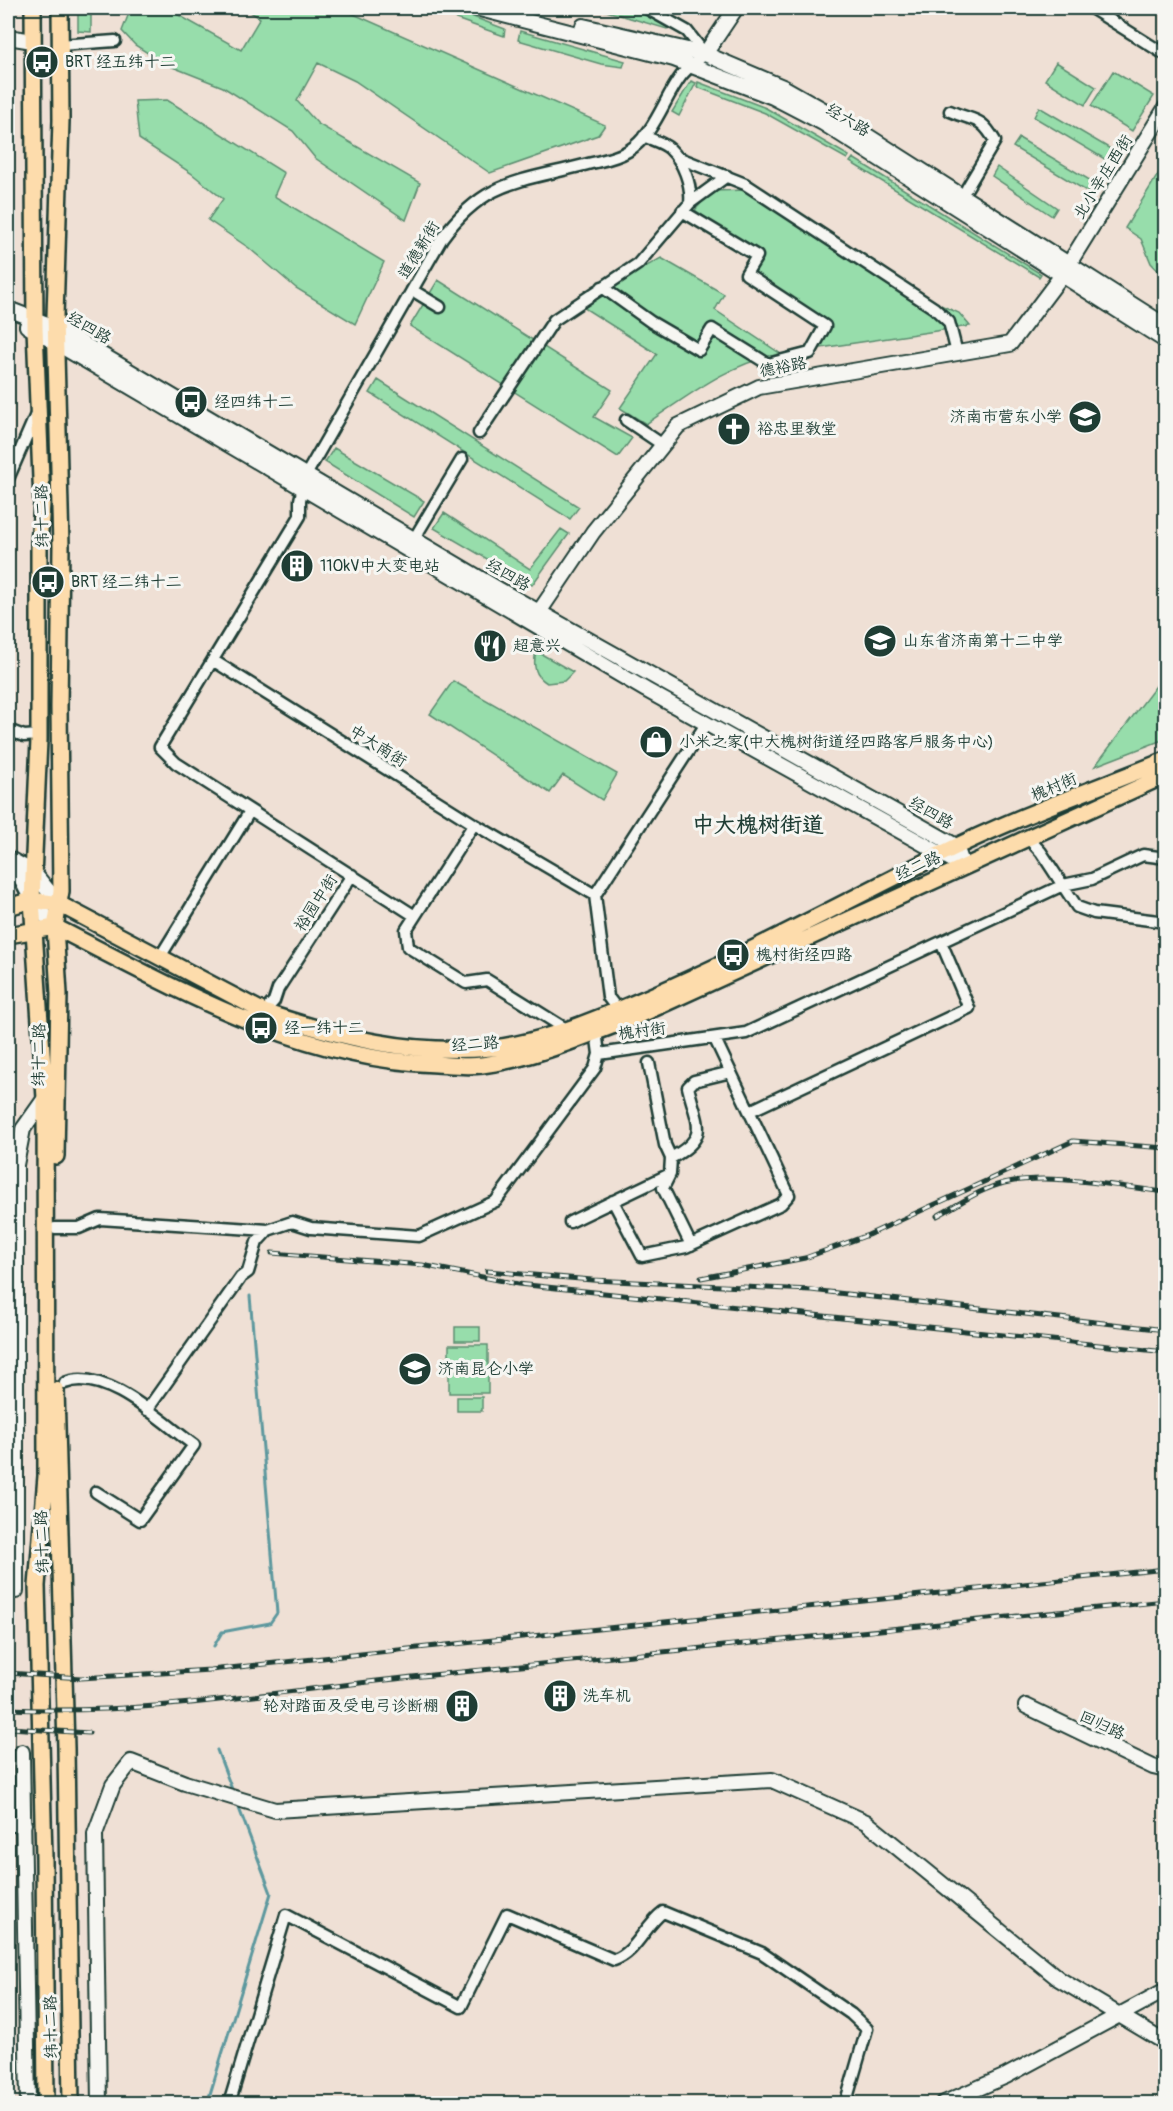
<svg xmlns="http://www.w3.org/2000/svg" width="1173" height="2111" viewBox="0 0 1173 2111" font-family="Pangolin,'LXGW WenKai TC',sans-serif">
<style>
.green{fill:#97ddab;stroke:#5b8d70;stroke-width:1.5}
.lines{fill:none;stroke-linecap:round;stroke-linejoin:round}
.stream{stroke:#5d989e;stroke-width:3}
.street-casing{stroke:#1f3d34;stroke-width:15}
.secondary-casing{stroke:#1f3d34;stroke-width:18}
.primary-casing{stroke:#1f3d34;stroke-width:20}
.street{stroke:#f6f6f2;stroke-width:10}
.secondary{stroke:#f6f6f2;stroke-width:14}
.primary{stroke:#fddcac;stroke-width:15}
.rail-casing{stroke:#1f3d34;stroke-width:5}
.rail{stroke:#f6f6f2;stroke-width:3;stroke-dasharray:9;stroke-linecap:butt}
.labels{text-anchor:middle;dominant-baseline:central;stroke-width:6;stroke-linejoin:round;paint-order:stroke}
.poi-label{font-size:16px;fill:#1f3d34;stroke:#f6f6f2;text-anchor:start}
.street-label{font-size:16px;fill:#1f3d34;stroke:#f6f6f2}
.district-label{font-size:22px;font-weight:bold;fill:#1f3d34;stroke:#f6f6f2}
</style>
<rect width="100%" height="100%" fill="#efe0d5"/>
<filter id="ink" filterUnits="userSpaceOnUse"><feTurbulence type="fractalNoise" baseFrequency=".0167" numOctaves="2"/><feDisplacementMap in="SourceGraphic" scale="12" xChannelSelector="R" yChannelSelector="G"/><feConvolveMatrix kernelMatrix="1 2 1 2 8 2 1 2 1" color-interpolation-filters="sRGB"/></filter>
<g filter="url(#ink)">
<!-- green -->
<path class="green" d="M78,8h13v24l-13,-1z
M131,8h35l75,42 19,-32 -16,-10h96l265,117 -7,10 -108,38 -135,-92 -37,-18 -21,38 21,23 102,59 -14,37 -91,-62 -22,-27 -70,-44 -58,-23 -30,-19 -13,-14z
M596,8h42l33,17 -4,4z
M460,12l45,17 -1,7 -48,-17z
M520,31l105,30 -2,6 -22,-3 -83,-24z
M1056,62l40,25 -11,18 -40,-25z
M1113,71l41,25 -22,35 -41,-25z
M691,81l5,2 -17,33 -7,-4z
M698,82l68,26 83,48 -2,3 -82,-46 -68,-26z
M167,100l117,73 -10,23 110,66 -29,62 -59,-36 -47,-40 -41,-28 15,-21 -32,-26 -52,-34 -4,-38z
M1039,107l75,44 -6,10 -74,-44z
M1019,138l74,44 -5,10 -75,-45z
M853,158l188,116 -2,3 -189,-115z
M1165,163l1,115h-1l-14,-15 -10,-24 -16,-11z
M997,167l60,41 -5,8 -60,-40z
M747,190l182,110 30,13 11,13 -163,24 12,-22 -64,-50 -2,-26 -58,-42 17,-19z
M661,258l63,36 -9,16 66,44c-51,8 -93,42 -135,70l-26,-16 37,-54 -79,-50z
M438,280l174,110 -18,27 38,21 -14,19 -208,-131z
M378,380l201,127 -9,12 -200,-126z
M334,448l90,53 -10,16 -89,-55z
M444,513l86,56 31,-40 8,5 -37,51 -98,-57z
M536,651l37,21 -9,9 -17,2c-13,-8 -14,-18 -11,-32z
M1165,674v65l-70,27z
M453,681l164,93 -15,26 -39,-25 -13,18 -120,-79z
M455,1327h25v14h-25z
M449,1345h39v23l-39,-1z
M449,1371h39v22h-39z
M457,1397h25v14h-25z"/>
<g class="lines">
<!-- stream -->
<path class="stream" d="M214,1646l8,-14 48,-9 7,-10 -27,-317
M217,1750l16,42
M207,2104l64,-211 -34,-90"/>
<!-- street casing -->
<g class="street-casing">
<path id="street" d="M1091,8l75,47
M60,45l55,-4
M950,111c24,11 30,4 45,30l-28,47
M677,157l68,27 189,124 15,14 8,31
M690,203l37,-27
M602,287l49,35 48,28 13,-21 56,35 42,-11 15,-27 -79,-52 11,-18 -75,-45
M412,290l28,17
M626,420l37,25
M479,433l75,-113 84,-56 52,-61c2,-18 -7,-42 -20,-54 -6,-6 -18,-9 -26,-13
M306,475l136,-237c43,-58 77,-56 142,-73 15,-4 31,-6 44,-14 27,-17 35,-51 53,-75 6,-8 16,-15 24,-22l-18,-23 -41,-23
M8,479l29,-67
M303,486l-3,14v16l-140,231 16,16 239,153
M414,539l48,-80
M214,661l260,163 121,71
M8,730l16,6 15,-1
M474,824l-68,106 2,17 58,36 21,-3 79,49
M1028,838l13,14 36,55 17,6 72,9
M595,895l111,-171
M595,895l13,102 6,8v6
M160,957l90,-146
M264,1012l10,-11 4,-12 74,-114
M596,1031l3,23 147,-21 317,-148 29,-6 51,-24 23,3
M649,1063l16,82 6,13 -1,16 -7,14 28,57
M750,1111l219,-103 -28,-66
M671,1158c40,-22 26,-33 17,-71l6,-6 37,-9
M613,1201l29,55 44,-9 95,-43 8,-9 -74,-156
M570,1222l100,-48
M55,1228h24l21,-9 168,11 24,-8 19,6 108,8 77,-35 99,-133 4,-14
M65,1383c40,-17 98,40 129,62l-54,75 -44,-28
M147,1410l94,-133 7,-5 9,-30 11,-12
M229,2104l57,-189 175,92 46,-93 107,46c22,-7 31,-35 49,-48l99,41 89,61 16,15 -20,69"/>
</g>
<!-- secondary casing -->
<g class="secondary-casing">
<path id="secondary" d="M476,8l198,51 99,38 50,26 343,218
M583,26l122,28 80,34 67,38 314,200
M8,37l25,4
M705,54l31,-46
M8,309l47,18 443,262 437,245 21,12 7,20
M27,326l619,364 317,176
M535,618l58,-86 85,-106 81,-39 251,-43 52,-69 104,-168
M8,858l25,14 26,32
M8,868l11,7 13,25 23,27
M16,1591v-426l7,-36 22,-31
M1026,1706l127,61 13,3
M22,1752l6,352
M8,1824h16
M99,2104l-4,-270 18,-49 18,-23 54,21 90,27 497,-30 94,42 193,157 107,64
M942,2104l64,-28 160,-86"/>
</g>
<!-- primary casing -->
<g class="primary-casing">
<path id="primary" d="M33,8l2,320 7,176 -3,40v196l-7,160 13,198 1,378 -9,110 7,272 2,246
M8,907l24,-7 27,4 205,108c79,26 145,43 228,36 42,-4 87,-22 126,-38 111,-45 216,-103 323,-156 72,-36 151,-64 225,-94
M55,927c120,61 244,133 381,137 15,1 31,3 46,1 52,-6 102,-29 151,-47l533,-243
M8,935l47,-8
M56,1156l3,-162 -4,-67 6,-36 -2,-184 2,-161 -6,-230 6,-196 -1,-112
M56,1390l10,358 5,356"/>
</g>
<!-- street -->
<use href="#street" class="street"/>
<!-- secondary -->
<use href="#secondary" class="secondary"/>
<!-- primary -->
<use href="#primary" class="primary"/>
<!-- rail casing -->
<g class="rail-casing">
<path id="rail" d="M937,1216c21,-11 43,-27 67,-33 44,-11 115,4 162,9
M272,1253l150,12 96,19 648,68
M487,1271l105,9 219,10 355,40
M701,1278l104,-20 63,-23 205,-94 93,7
M8,1673l73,5 129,-8 956,-101
M8,1709c142,7 283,-20 424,-34 245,-25 489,-48 734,-74
M10,1728l79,5"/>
</g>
<!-- rail -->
<use href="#rail" class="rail"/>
</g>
</g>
<!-- icons -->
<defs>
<g id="bus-disc" transform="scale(1.725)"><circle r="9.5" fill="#1f3d34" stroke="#f6f6f2"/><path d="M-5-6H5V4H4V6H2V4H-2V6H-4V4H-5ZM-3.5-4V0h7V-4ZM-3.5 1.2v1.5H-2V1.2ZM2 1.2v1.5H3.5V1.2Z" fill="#fff"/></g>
<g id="school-disc" transform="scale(1.725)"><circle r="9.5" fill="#1f3d34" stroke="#f6f6f2"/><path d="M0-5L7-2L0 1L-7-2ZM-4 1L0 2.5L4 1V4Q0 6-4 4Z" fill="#fff"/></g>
<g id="church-disc" transform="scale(1.725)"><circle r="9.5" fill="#1f3d34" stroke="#f6f6f2"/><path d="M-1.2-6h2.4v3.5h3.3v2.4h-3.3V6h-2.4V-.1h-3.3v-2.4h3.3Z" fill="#fff"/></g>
<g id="building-disc" transform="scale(1.725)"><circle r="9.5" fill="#1f3d34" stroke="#f6f6f2"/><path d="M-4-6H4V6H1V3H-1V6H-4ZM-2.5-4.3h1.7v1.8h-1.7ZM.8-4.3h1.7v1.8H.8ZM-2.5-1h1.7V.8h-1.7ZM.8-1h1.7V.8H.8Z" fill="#fff"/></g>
<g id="restaurant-disc" transform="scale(1.725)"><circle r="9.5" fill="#1f3d34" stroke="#f6f6f2"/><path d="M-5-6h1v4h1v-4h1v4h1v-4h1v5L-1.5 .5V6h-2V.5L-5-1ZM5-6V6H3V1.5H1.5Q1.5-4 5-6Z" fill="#fff"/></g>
<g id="shop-disc" transform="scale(1.725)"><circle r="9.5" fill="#1f3d34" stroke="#f6f6f2"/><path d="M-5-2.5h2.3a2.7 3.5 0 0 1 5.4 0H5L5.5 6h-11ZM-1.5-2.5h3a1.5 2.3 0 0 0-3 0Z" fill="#fff"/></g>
</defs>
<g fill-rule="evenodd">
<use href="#bus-disc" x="42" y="62"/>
<use href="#bus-disc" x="191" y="402"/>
<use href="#school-disc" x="1085" y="417"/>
<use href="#church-disc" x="734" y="429"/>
<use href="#building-disc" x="297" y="566"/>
<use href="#bus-disc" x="48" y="582"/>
<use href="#school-disc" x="880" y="641"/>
<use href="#restaurant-disc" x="490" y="646"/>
<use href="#shop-disc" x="656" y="742"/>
<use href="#bus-disc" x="733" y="955"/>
<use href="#bus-disc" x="261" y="1028"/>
<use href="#school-disc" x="415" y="1369"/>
<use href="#building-disc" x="560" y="1696"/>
<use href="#building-disc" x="462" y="1706"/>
</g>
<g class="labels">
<!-- poi labels -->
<g class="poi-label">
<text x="65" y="62">BRT 经五纬十二</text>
<text x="214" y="402">经四纬十二</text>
<text x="1062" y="417" text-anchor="end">济南市营东小学</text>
<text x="757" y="429">裕忠里教堂</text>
<text x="320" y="566">110kV中大变电站</text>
<text x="71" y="582">BRT 经二纬十二</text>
<text x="903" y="641">山东省济南第十二中学</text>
<text x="513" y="646">超意兴</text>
<text x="679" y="742">小米之家(中大槐树街道经四路客户服务中心)</text>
<text x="756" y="955">槐村街经四路</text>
<text x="284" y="1028">经一纬十二</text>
<text x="438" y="1369">济南昆仑小学</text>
<text x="583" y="1696">洗车机</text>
<text x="439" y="1706" text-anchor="end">轮对踏面及受电弓诊断棚</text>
</g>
<!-- street labels -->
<g class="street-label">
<text transform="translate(848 120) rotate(31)">经六路</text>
<text transform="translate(1103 177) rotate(-58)">北小辛庄西街</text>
<text transform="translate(419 250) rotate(-59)">道德新街</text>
<text transform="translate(89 328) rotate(30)">经四路</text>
<text transform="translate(783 367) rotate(-11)">德裕路</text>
<text transform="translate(42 516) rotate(-91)">纬十二路</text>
<text transform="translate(508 575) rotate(30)">经四路</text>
<text transform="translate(378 746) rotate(32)">中大南街</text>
<text transform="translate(1054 787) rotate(-23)">槐村街</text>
<text transform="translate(931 813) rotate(30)">经四路</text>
<text transform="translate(918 866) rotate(-24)">经二路</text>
<text transform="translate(316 903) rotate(-57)">裕园中街</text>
<text transform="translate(642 1031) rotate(-7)">槐村街</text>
<text transform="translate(475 1044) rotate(-4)">经二路</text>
<text transform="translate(39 1055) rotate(-89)">纬十二路</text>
<text transform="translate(42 1542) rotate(-92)">纬十二路</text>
<text transform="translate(1102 1725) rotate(25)">回归路</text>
<text transform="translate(51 2027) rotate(-91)">纬十二路</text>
</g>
<!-- district labels -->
<g class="district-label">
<text x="758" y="825">中大槐树街道</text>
</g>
</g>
<!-- margin -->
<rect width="1173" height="2111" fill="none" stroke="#f6f6f2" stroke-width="30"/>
<rect x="15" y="15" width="1143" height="2081" fill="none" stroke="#1f3d34" stroke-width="2" filter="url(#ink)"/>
</svg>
